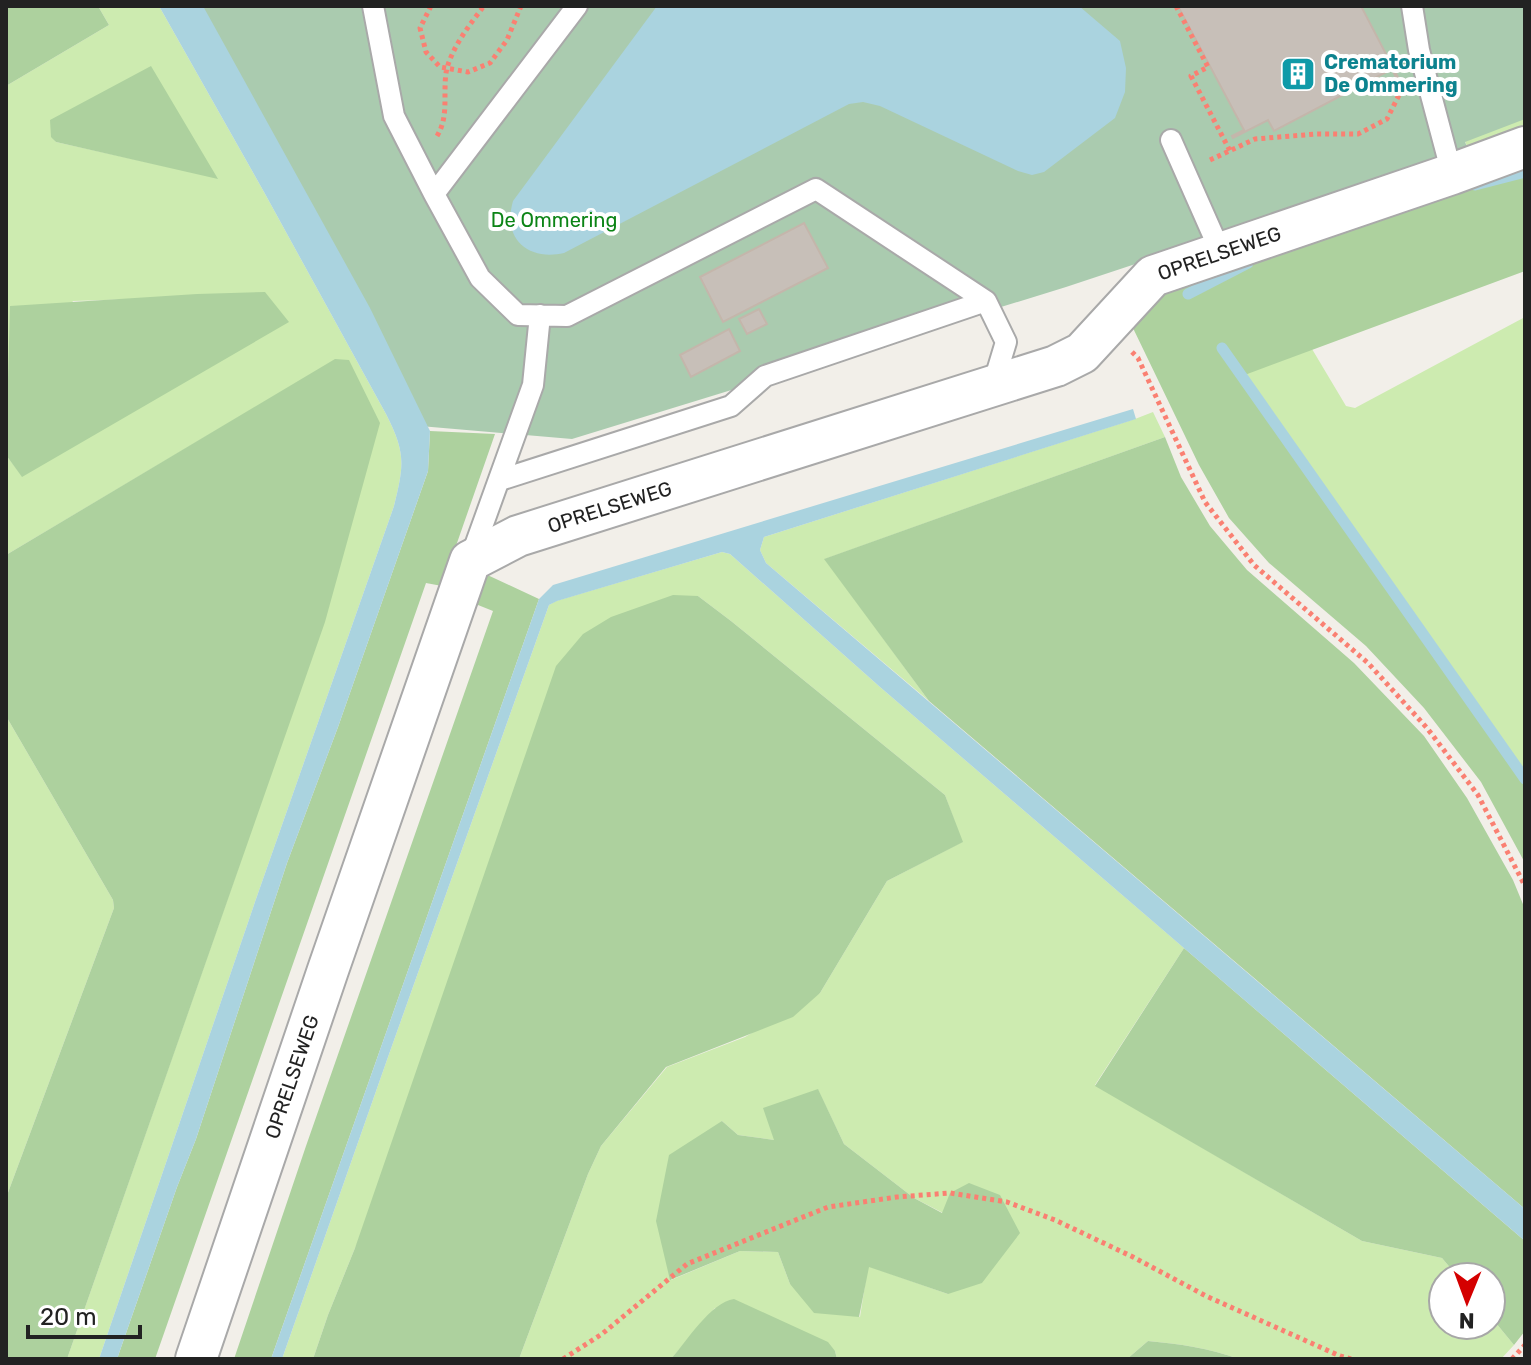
<svg xmlns="http://www.w3.org/2000/svg" width="1531" height="1365" viewBox="0 0 1531 1365" font-family="Rubik,sans-serif">
<style>
.grass{fill:#cdebb0;fill-rule:evenodd}
.forest{fill:#add19e}
.cemetery{fill:#aacbaf}
.water{fill:#aad3df}
.lines{fill:none;stroke-linecap:round;stroke-linejoin:round}
.stream{stroke:#aad3df;stroke-width:11}
.building{fill:#c7bfb8;stroke:#c4b6ab;stroke-width:2}
.service-casing{stroke:#a9a9a9;stroke-width:24}
.minor-casing{stroke:#a9a9a9;stroke-width:44}
.path{stroke:#fa8072;stroke-width:5;stroke-dasharray:4 4;stroke-linecap:butt}
.service{stroke:#fff;stroke-width:20}
.minor{stroke:#fff;stroke-width:40}
.labels{text-anchor:middle;dominant-baseline:central;stroke-width:8;stroke-linejoin:round;paint-order:stroke}
.culture-label{font-size:20px;font-weight:bold;fill:#0d838f;stroke:#fff;text-anchor:start}
.park-label{font-size:20px;fill:#0c8416;stroke:#fff}
.street-label{font-size:20px;fill:#222;stroke:#fff}
</style>
<rect width="100%" height="100%" fill="#f2efe9"/>
<!-- grass -->
<path class="grass" d="M98,6h61l105,186 122,222c20,39 18,51 8,92l-138,393 -157,460h-32l171,-490 97,-509 -329,195v-100l16,21 114,-177 -63,2 -66,114 -1,13v-342l103,-61zM52,137l166,41 -162,-36z
M1525,101v39l-53,18 -11,-26z
M1525,317v462l-284,-404 71,-26 34,57 9,2z
M1153,412l12,25 -340,122 104,142 -163,-138 -6,-13 4,-13 371,-118z
M722,552l8,2 150,133 304,261 -89,137 267,156 80,17 16,19h-15v48h48v-8l23,28 -13,14h-262c-30,-11 -60,-15 -91,-18l-21,18h-290l-2,-8 -120,-43 -44,51h-152l69,-185 13,-28 66,-79 78,-30 75,-44 67,-112 75,-39 -17,-47 -214,-174 -33,-25 -343,652 -27,67 -15,44h-31l106,-302 161,-452 7,-4zM818,1090l26,54 70,54 29,15 5,81 -80,-28 -8,51 -70,-33 -12,-32 -38,-1 -69,29 51,-159 16,14 36,5z
M6,716l107,184 1,8 -108,290z"/>
<!-- forest -->
<path class="forest" d="M6,6h92l11,19 -103,61z
M151,66l67,113 -162,-37 -5,-5 -1,-17z
M1525,155v116l-283,105 283,403v84l-44,-81 -57,-74 -58,-62 -97,-83 -40,-45 -30,-53 -67,-139 12,-31z
M265,292l24,30 -267,155 -16,-22 4,-149 187,-12z
M335,359l14,1 31,63 -55,199 -258,737h-61v-161l108,-290 -1,-8 -107,-184v-161z
M430,431l65,3 -53,152 -16,-3 -271,776h-38l60,-172 19,-48 91,-276 51,-136 90,-256z
M1165,437l16,40 29,49 37,44 107,93 70,73 43,62 46,82 12,29v300l-596,-508 -105,-142z
M481,572l58,27 -268,760h-37l72,-213 187,-535 -25,-10z
M673,595l25,1 33,25 214,174 18,47 -76,39 -67,112 -27,24 -127,50 -65,79 -13,28 -69,185h-206l15,-44 27,-67 201,-582 27,-32 28,-17z
M1184,948l341,293v90l-11,14 -23,-28v-40h-33l-16,-19 -80,-17 -267,-155z
M818,1089l26,55 70,54 28,15 8,-20 19,-10 31,12 20,38 -38,50 -34,11 -79,-27 -10,50 -45,-4 -24,-29 -12,-32 -38,-1 -70,29 -14,-59 13,-66 53,-34 16,14 36,5 -11,-32z
M734,1299l94,43 7,9 2,8h-166c15,-17 40,-57 63,-60z
M1148,1341c31,3 61,7 91,18h-112z"/>
<!-- cemetery -->
<path class="cemetery" d="M185,6h1340v113l-60,23 5,11 -404,134 -494,152 -152,-13z"/>
<!-- water -->
<path class="water" d="M159,6h44l167,302 60,123 -2,40 -90,256 -51,136 -91,276 -19,48 -60,172h-18l157,-460 138,-393c10,-41 12,-53 -8,-92l-122,-222z
M657,6h422l41,35 6,27 -1,24 -10,26 -71,54 -12,3 -14,-4 -138,-65 -17,-4 -14,2 -285,149c-36,8 -62,-14 -51,-52z
M1133,409l3,10 -372,118 -4,13 6,13 759,646v32l-645,-554 -150,-133 -8,-2 -165,49 -8,4 -161,452 -106,302h-11l268,-760 14,-14z"/>
<g class="lines">
<!-- stream -->
<path class="stream" d="M1475,185l50,-13
M1188,294l60,-31
M1222,348l303,431"/>
</g>
<!-- building -->
<path class="building" d="M1178,6h183l38,73 -2,1 -5,-11 -118,62 -6,-11 -35,18 -1,-2 12,-6z
M804,223l24,45 -105,54 -23,-45z
M759,309l8,15 -20,10 -8,-15z
M729,329l11,22 -49,26 -11,-22z"/>
<g class="lines">
<!-- service casing -->
<g class="service-casing">
<path id="service" d="M373,6l21,110 40,78
M577,6l-143,188 46,84 38,37 49,1 249,-127 170,112 20,41 -13,43
M1412,6l7,44 33,124
M1171,140l50,113
M500,480l231,-74 34,-30 221,-75
M471,557l62,-172 7,-70"/>
</g>
<!-- minor casing -->
<g class="minor-casing">
<g id="minor">
<path id="s1" d="M196,1359l132,-389 142,-409 48,-25 538,-170 26,-13 71,-77 299,-102 73,-27"/>
</g>
</g>
<!-- path -->
<path class="path" d="M431,6l-11,22 6,24 14,15 28,5 22,-9 17,-23 14,-34
M1176,6l32,61 -17,9 39,75
M437,136c12,-19 6,-41 9,-63 4,-23 24,-49 38,-67
M1210,160l45,-21 61,-5h42l29,-15 13,-26
M1132,352l6,6 67,144 49,63 114,98 59,65 51,67 47,91
M563,1359l39,-25 85,-70 141,-57 69,-10 53,-4 57,9 48,18 78,37 73,39 134,60 11,3
M1512,1359l13,-14"/>
<!-- service -->
<use href="#service" class="service"/>
<!-- minor -->
<use href="#minor" class="minor"/>
</g>
<!-- icons -->
<defs>
<g id="building-square" transform="scale(1.8)"><rect x="-9" y="-9" width="18" height="18" rx="4" fill="#0f9aa8" stroke="#fff"/><path d="M-4-6H4V6H1V3H-1V6H-4ZM-2.5-4.3h1.7v1.8h-1.7ZM.8-4.3h1.7v1.8H.8ZM-2.5-1h1.7V.8h-1.7ZM.8-1h1.7V.8H.8Z" fill="#fff"/></g>
</defs>
<g fill-rule="evenodd">
<use href="#building-square" x="1298" y="74"/>
</g>
<g class="labels">
<!-- culture labels -->
<g class="culture-label">
<text x="1324" y="62">Crematorium<tspan x="1324" dy="23">De Ommering</tspan></text>
</g>
<!-- park labels -->
<g class="park-label">
<text x="554" y="220">De Ommering</text>
</g>
<!-- street labels -->
<g class="street-label">
<text stroke="none"><textPath href="#s1" startOffset="1666">OPRELSEWEG</textPath></text>
<text stroke="none"><textPath href="#s1" startOffset="994">OPRELSEWEG</textPath></text>
<text stroke="none"><textPath href="#s1" startOffset="298">OPRELSEWEG</textPath></text>
</g>
</g>
<!-- border -->
<rect width="1531" height="1365" fill="none" stroke="#222222" stroke-width="16"/>
<!-- north arrow -->
<g transform="translate(1467 1301) rotate(181)"><circle r="38" fill="#ffffff" stroke="#a7a7a7" stroke-width="2"/>
<path d="M0-6L14 30L0 20L-14 30Z" fill="#d40000"/>
<text y="-12" font-size="22" font-weight="bold" text-anchor="middle" fill="#222222">N</text>
</g>
<!-- scale -->
<path d="M28 1325v12h112v-12" fill="none" stroke="#222222" stroke-width="4"/>
<text x="40" y="1325" font-size="24" fill="#222222" stroke="#ffffff" stroke-width="6" paint-order="stroke">20 m</text>
</svg>
